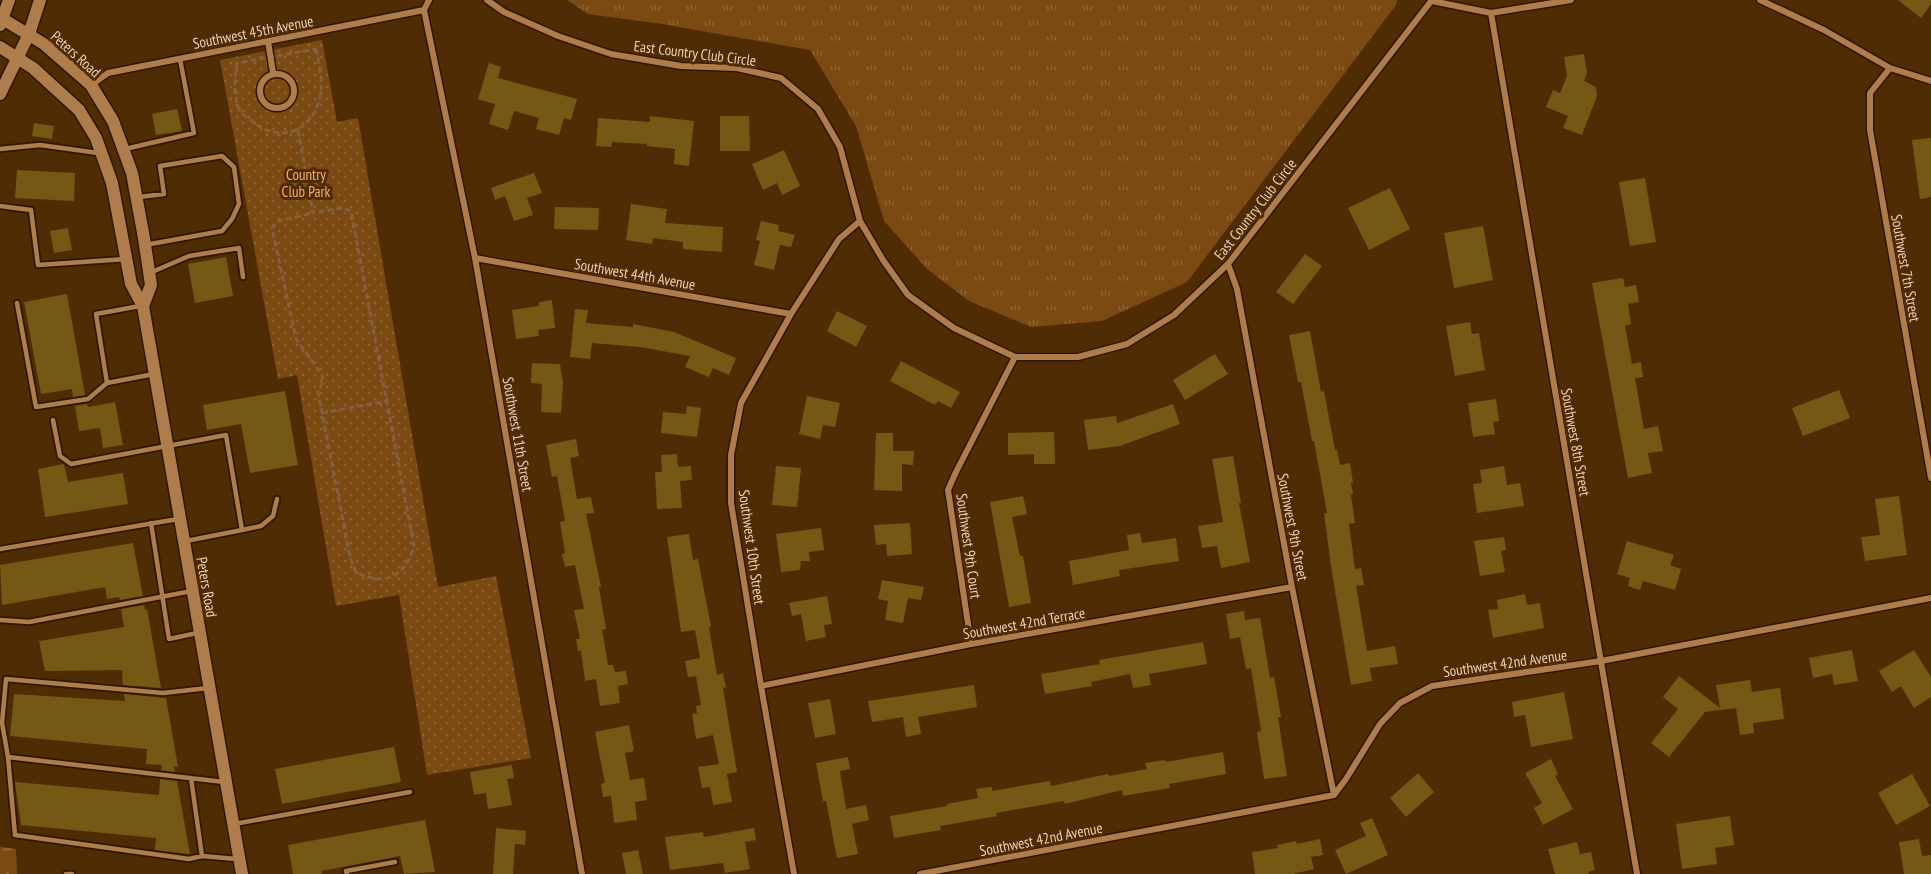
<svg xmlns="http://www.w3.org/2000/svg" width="1931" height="874" viewBox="0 0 1931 874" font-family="'PT Sans Narrow',sans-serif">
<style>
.grass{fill:url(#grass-tufts)}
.forest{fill:url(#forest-firs)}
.park{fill:url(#park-dots)}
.building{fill:#755813}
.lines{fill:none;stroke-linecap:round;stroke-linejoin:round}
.lane-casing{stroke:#2f1700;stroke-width:8}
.street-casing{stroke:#2f1700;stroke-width:9}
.secondary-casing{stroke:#2f1700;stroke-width:15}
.path{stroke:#82613f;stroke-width:3;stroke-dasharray:6 3;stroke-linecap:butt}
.lane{stroke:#af7c4c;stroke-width:4.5}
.street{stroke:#af7c4c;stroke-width:6}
.secondary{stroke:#af7c4c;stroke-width:12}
.labels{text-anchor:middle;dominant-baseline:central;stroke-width:6;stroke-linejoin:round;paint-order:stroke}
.street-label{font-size:15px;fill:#ebcfb7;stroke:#4f2c04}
.park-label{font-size:15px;fill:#f6ae6a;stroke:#4f2c04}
</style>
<defs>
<pattern id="grass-tufts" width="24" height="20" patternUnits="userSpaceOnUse" patternTransform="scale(1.5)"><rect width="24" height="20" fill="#7b4912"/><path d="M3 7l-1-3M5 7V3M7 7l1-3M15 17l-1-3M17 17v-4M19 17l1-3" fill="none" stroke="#8e6232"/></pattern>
<pattern id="forest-firs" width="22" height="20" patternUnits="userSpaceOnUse" patternTransform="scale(1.5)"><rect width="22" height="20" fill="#7b4912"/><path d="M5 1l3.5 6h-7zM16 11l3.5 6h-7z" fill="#8e6232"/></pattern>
<pattern id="park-dots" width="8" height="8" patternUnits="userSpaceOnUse" patternTransform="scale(1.5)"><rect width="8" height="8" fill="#7b4912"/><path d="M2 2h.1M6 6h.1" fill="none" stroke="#8e6232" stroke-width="1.8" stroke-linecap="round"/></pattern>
</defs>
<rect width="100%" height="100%" fill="#4f2c04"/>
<!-- grass -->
<path class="grass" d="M567,0h830l-1,5 -209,277 -85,39 -71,6 -62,-26 -42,-32 -43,-48 -28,-95 -46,-76 -148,-26 -74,-10z"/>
<!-- forest -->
<path class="forest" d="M0,847l16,2 1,25h-17z"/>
<!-- park -->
<path class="park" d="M322,40l15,82 21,-4 80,469 58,-11 35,182 -104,17 -28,-180 -63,11 -39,-231 -19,4 -58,-319z"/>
<!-- building -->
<path class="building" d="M1898,0h33v4l-10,14z
M1584,54l3,18 -3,9 12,6 1,9 -15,39 -19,-7 5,-12 -22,-9 7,-17 7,3 7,-17 -3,-19z
M489,63l12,4 -3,11 79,21 -6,21 -7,-2 -5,17 -23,-6 3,-11 -25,-7 -6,19 -19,-6 6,-20 -17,-5z
M177,109l5,22 -26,4 -4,-21z
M650,116l44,5 -5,45 -15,-2 1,-15 -28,-3v-2l-35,-2 -1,5 -15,-1 2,-28 52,4z
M720,116h29l1,35h-30z
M34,123l20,3 -2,13 -20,-3z
M1931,138v59l-11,2 -8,-59z
M784,150l16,36 -18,9 -5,-12 -14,7 -11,-26z
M17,170l58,3 -1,28 -59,-3z
M534,173l8,20 -15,5 6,17 -19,6 -9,-25 -10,4 -4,-12z
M1645,178l11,64 -26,4 -11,-64z
M1390,188l20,41 -41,21 -21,-42z
M631,204l36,5 -2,14 58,4 -1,25 -39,-3v-7l-30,-4 -1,6 -26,-4z
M555,207l44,1 -1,22 -44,-1z
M761,221l18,4 -1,6 17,4 -4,12 -11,-2 -6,25 -20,-5 6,-24 -4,-1z
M1483,226l10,54 -39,8 -10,-55z
M68,228l4,22 -18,3 -4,-22z
M1305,254l17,12 -29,38 -17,-12z
M226,257l7,39 -38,7 -7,-39z
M1623,278l2,9 11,-2 3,17 -11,2 3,20 -6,2 7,38 9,-2 2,15 -8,1 9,51 14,-3 5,25 -15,2 4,20 -24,5 -36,-195z
M67,294l18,101 -12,2 -1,-8 -31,5 -17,-92z
M552,300l3,28 -17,2 1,6 -23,3 -4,-29 27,-4v-4z
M575,309l13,1 -2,13 47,4v-3l41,8 62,26 -7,17 -16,-7 -4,9 -24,-10 5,-11 -50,-9 -48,-4 -2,16 -20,-2z
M837,311l30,15 -11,21 -29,-16z
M1470,322l2,12 7,-1 6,37 -30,6 -9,-50z
M1310,331l11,61 3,-1 11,59h2l3,15 10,-2 3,20h-2l2,11 -2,1 4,28 -6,1 6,45 6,-1 3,17 -8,1 11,65 28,-5 3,18 -28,4 2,13 -21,4 -19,-112 -8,-60h3l-13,-72h-2l-11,-59h-3l-9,-47z
M1215,354l13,20 -43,26 -12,-20z
M901,361l59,31 -9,16 -13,-7 -3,4 -45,-24z
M532,363l28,1 3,19 -2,30 -20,-1 1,-28 -11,-1z
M1839,390l11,28 -47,18 -11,-28z
M285,391l13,74 -48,8 -9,-49 -34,6 -4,-25z
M807,396l33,7 -5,24 -12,-2 -3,14 -21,-5z
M1496,399l3,22 -6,1 2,12 -22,3 -5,-34z
M115,402l8,43 -20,3 -3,-20 -21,3 -4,-25 12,-2 1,3z
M1173,404l7,20 -60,22 -32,4 -4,-30 32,-4 1,7z
M687,406l14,2 -4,29 -36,-4 2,-21 23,2z
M1054,432l1,32h-21v-10l-26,1v-22z
M876,433h17v18h21l-1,14 -11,-1v27l-28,-1z
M576,439l3,17 -9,2 7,41 14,-2 3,16 -8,1 15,73h-2l7,42 -4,1 6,35h5l2,7 11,-1 2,13 -10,2 2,17 -20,3 -4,-27 -11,2 -4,-30h-3l-2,-12h4l-6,-29 10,-1 -9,-44 -10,2 -3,-13 3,-1 -5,-31 5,-1 -8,-45 -5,1 -6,-32z
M677,454l1,13 13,-1 1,14 -12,1 2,27 -25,1 -2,-37h7l-1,-17z
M1233,456l8,47h-2l11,59 -29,6 -4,-22 -15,2 -4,-22 25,-4 -11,-63z
M64,464l4,18 55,-9 5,31 -83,13 -7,-48z
M776,466l25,2 -4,39 -25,-2z
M1504,466l3,19 13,-2 4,23 -47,7 -4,-29 9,-1 -2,-13z
M1023,496l4,18 -15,3 8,39h3l8,47 -22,4 -19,-105z
M1899,496l8,59 -42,6 -4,-24 19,-2 -5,-36z
M910,523l2,31 -25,2 -1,-12 -10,1 -2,-20z
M821,528l3,22 -15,2 1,9h-9l-1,9 -19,2 -5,-38z
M1140,533l2,10 34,-5 3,23 -60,9 1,6 -47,9 -4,-24 60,-11 -2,-15z
M689,534l4,26 5,-1 13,68h-2l8,48 6,-2 3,14 -3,1 14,84 -10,2 5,28 -19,3 -3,-18 -8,1 -4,-21 21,-3 -6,-29 -17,4 -4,-25 5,-1 -1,-7 5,-1 -5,-29 -8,1 -3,-16 15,-3 -5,-28 -14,2 -14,-95z
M1504,537l2,13 -5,1 4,21 -25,4 -6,-35z
M1627,541l47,14 -4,10 11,4 -6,21 -32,-9 -3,9 -12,-4 2,-8 -13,-4z
M133,543l10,53 -23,4 -1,-3 -12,2 -2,-12 -103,18 -2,-40z
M882,580l42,7 -3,13 -13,-2 -5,25 -18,-3 3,-19 -10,-2z
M1525,594l2,11 13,-2 4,25 -51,10 -5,-28 10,-1 -1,-9z
M827,596l5,28 -8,1 2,12 -20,4 -5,-27 -9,2 -3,-13z
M144,605l1,5 2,-1 14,79 -38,-3 -1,-15 -77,1 -6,-30 85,-14 -3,-18z
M1244,611l1,9 15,-2 10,60 4,-1 7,40h-3l9,59 -23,3 -7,-47 4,-1 -10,-63 -5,1 -6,-32 -10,2 -4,-25z
M1203,642l4,22 -58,10 2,11 -18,3 -3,-14 -39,8 1,4 -47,8 -4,-20 59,-10 -1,-4z
M1852,650l6,31 -24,4 -2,-11 -19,4 -4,-20z
M1914,650l17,27v20l-17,11 -13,-22 -9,6 -13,-21z
M1679,676l41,32 -4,-23 34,-5 2,12 28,-4 4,31 -31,4 1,10 -14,2 -4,-27 -31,4 -36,45 -18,-14 27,-34 -15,-12z
M974,685l3,22 -59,10 3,17 -15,3 -3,-20 -31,5 -4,-21z
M1564,692l9,47 -42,8 -6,-32 -11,2 -2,-15z
M14,694l111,7 -1,-7 42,4 12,69 -4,-1 1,6 -14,-2 1,-5 -16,-1 1,-15 -137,-13z
M830,699l6,35 -21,4 -7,-35z
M629,725l5,26 -9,2 5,27 14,-2 3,22 -12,2 2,18 -23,3 -3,-27 -8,1 -2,-13 4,-1 -10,-51z
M394,747l7,35 -119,22 -7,-35z
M1223,752l3,22 -57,10 1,4 -47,8 -1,-6 -57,14 -1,-3 -68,12 1,3 -57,10 1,4 -47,8 -4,-22 57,-10v-2l31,-6 -2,-9 16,-2v4l58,-10 1,5 57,-12 1,2 38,-7 -2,-6 20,-3 1,2z
M848,757l2,12 -10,2 6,38 20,-4 3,15 -17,4 6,30 -21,4 -11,-57h-3l-7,-38z
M1551,759l7,15 -3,2 18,33 -30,16 -9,-17 8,-5 -17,-30z
M512,765l2,13 -7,1 5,26 -24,4 -2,-16 -12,2 -4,-23z
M1418,773l16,19 -28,25 -16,-19z
M1912,774l18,32 -34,19 -18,-32z
M160,779l17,2 13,73 -35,-4 1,-12 -135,-13 -6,-43 144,13z
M1730,816l4,29 -19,3 2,16 -35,5 -6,-45z
M1372,818l16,37 -42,19 -11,-24 31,-14 -6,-13z
M425,820l10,52 -31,2 -4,-18 -79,15 1,3h-29l-5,-29z
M496,828l30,3 -1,14 -10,-1 -2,30h-20z
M754,828l2,12 -11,2 5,27 -25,4 -2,-10 -53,7 -5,-33 38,-5 1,5z
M1320,839l3,16 -12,2 3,12 -21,5h-38l-3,-22 26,-4 -1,-3 19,-4 1,3z
M1919,839l3,17 9,-1v19h-27l-5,-32z
M1577,842l3,12 11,-2 4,18 -7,2 1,2h-34l-7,-25z
M638,850l5,24h-17l-4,-21z"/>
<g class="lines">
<!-- lane casing -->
<g class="lane-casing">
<path id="lane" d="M0,149l40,-4 58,8
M125,149l69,-16 -14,-74
M139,197l25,-3 -4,-28 62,-10 12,11 5,37 -7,15 -10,12 -77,14
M0,206l31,4 7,55 88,-6
M152,272l37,-16 50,-8 4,29
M17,303l19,104 52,-8 19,-16
M140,306l-44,8 11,69 47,-9
M53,420l7,36 11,8 155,-29 16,95 19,-4 12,-10 4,-17
M151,523l18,116 28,-6
M186,541l56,-11
M0,549l178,-30
M0,620l29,2 163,-31
M208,688l-45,5 -157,-14 -4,44 6,34 216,25
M8,757l7,78 174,24 13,-3 35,3
M191,778l11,78
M234,824l176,-32
M66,874h6
M347,874l-1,-3 49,-9"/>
</g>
<!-- street casing -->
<g class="street-casing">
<path id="street" d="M429,0l-5,10 51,248 107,616
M487,0l17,12 54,24 53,18 70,12 56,2 44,10 37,31 22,38 20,74 23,39 25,35 46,33 61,29h63l49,-13 47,-29 54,-51 204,-264
M1760,0l64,30 66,38 41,13
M1432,1l59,12 80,-13
M1491,13l146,861
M268,41l5,32
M1890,68l-20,25v37l61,348
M260 91a17 17 0 1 1 34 0a17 17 0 1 1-34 0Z
M91,85l17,-12 316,-63
M475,258l316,56
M1228,264l9,25 55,298 42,208
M971,644l-23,-154 8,-18 59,-115
M761,686l210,-42 321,-57
M794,874l-33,-188 -30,-183v-48l10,-52 50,-89 48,-75 21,-18
M920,874l414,-79 12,-16 34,-55 20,-21 32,-17 169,-25 330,-63"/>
</g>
<!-- secondary casing -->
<g class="secondary-casing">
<path id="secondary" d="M3,19l41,25 47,41 22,36 19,52 12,65 7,47 -8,21
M0,25l9,-25
M0,47l33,21 46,42 17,28 16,45 19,101 12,22 99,568
M0,94l29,-60 11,-34"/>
</g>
<!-- path -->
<path class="path" d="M316,49c2,12 7,29 5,41 -4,38 -38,57 -69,31 -4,-3 -11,-7 -13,-12 -6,-16 -4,-30 -2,-46z
M298,130l15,83 30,-5 8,3 63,335c-9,31 -29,41 -58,26l-6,-15 -32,-165 5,-10 -1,-7 -26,-36 -24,-111 6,-7 35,-8
M322,413l65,-12"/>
<!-- lane -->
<use href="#lane" class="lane"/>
<!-- street -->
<use href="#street" class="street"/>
<!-- secondary -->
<use href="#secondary" class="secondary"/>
</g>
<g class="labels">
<!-- street labels -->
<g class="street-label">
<text transform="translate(253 32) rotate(-11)">Southwest 45th Avenue</text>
<text transform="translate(695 53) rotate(7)">East Country Club Circle</text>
<text transform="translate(76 54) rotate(42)">Peters Road</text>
<text transform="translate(1255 209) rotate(-52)">East Country Club Circle</text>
<text transform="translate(1906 268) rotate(80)">Southwest 7th Street</text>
<text transform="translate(635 274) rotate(10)">Southwest 44th Avenue</text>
<text transform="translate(518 434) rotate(80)">Southwest 11th Street</text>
<text transform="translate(1576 442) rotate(80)">Southwest 8th Street</text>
<text transform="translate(1293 527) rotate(79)">Southwest 9th Street</text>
<text transform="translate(969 546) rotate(82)">Southwest 9th Court</text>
<text transform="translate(752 547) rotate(82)">Southwest 10th Street</text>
<text transform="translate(207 587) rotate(80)">Peters Road</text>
<text transform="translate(1024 623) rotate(-10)">Southwest 42nd Terrace</text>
<text transform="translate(1505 663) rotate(-8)">Southwest 42nd Avenue</text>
<text transform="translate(1041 839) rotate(-11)">Southwest 42nd Avenue</text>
</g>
<!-- park labels -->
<g class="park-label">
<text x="306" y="174">Country<tspan x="306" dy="17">Club Park</tspan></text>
</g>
</g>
</svg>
